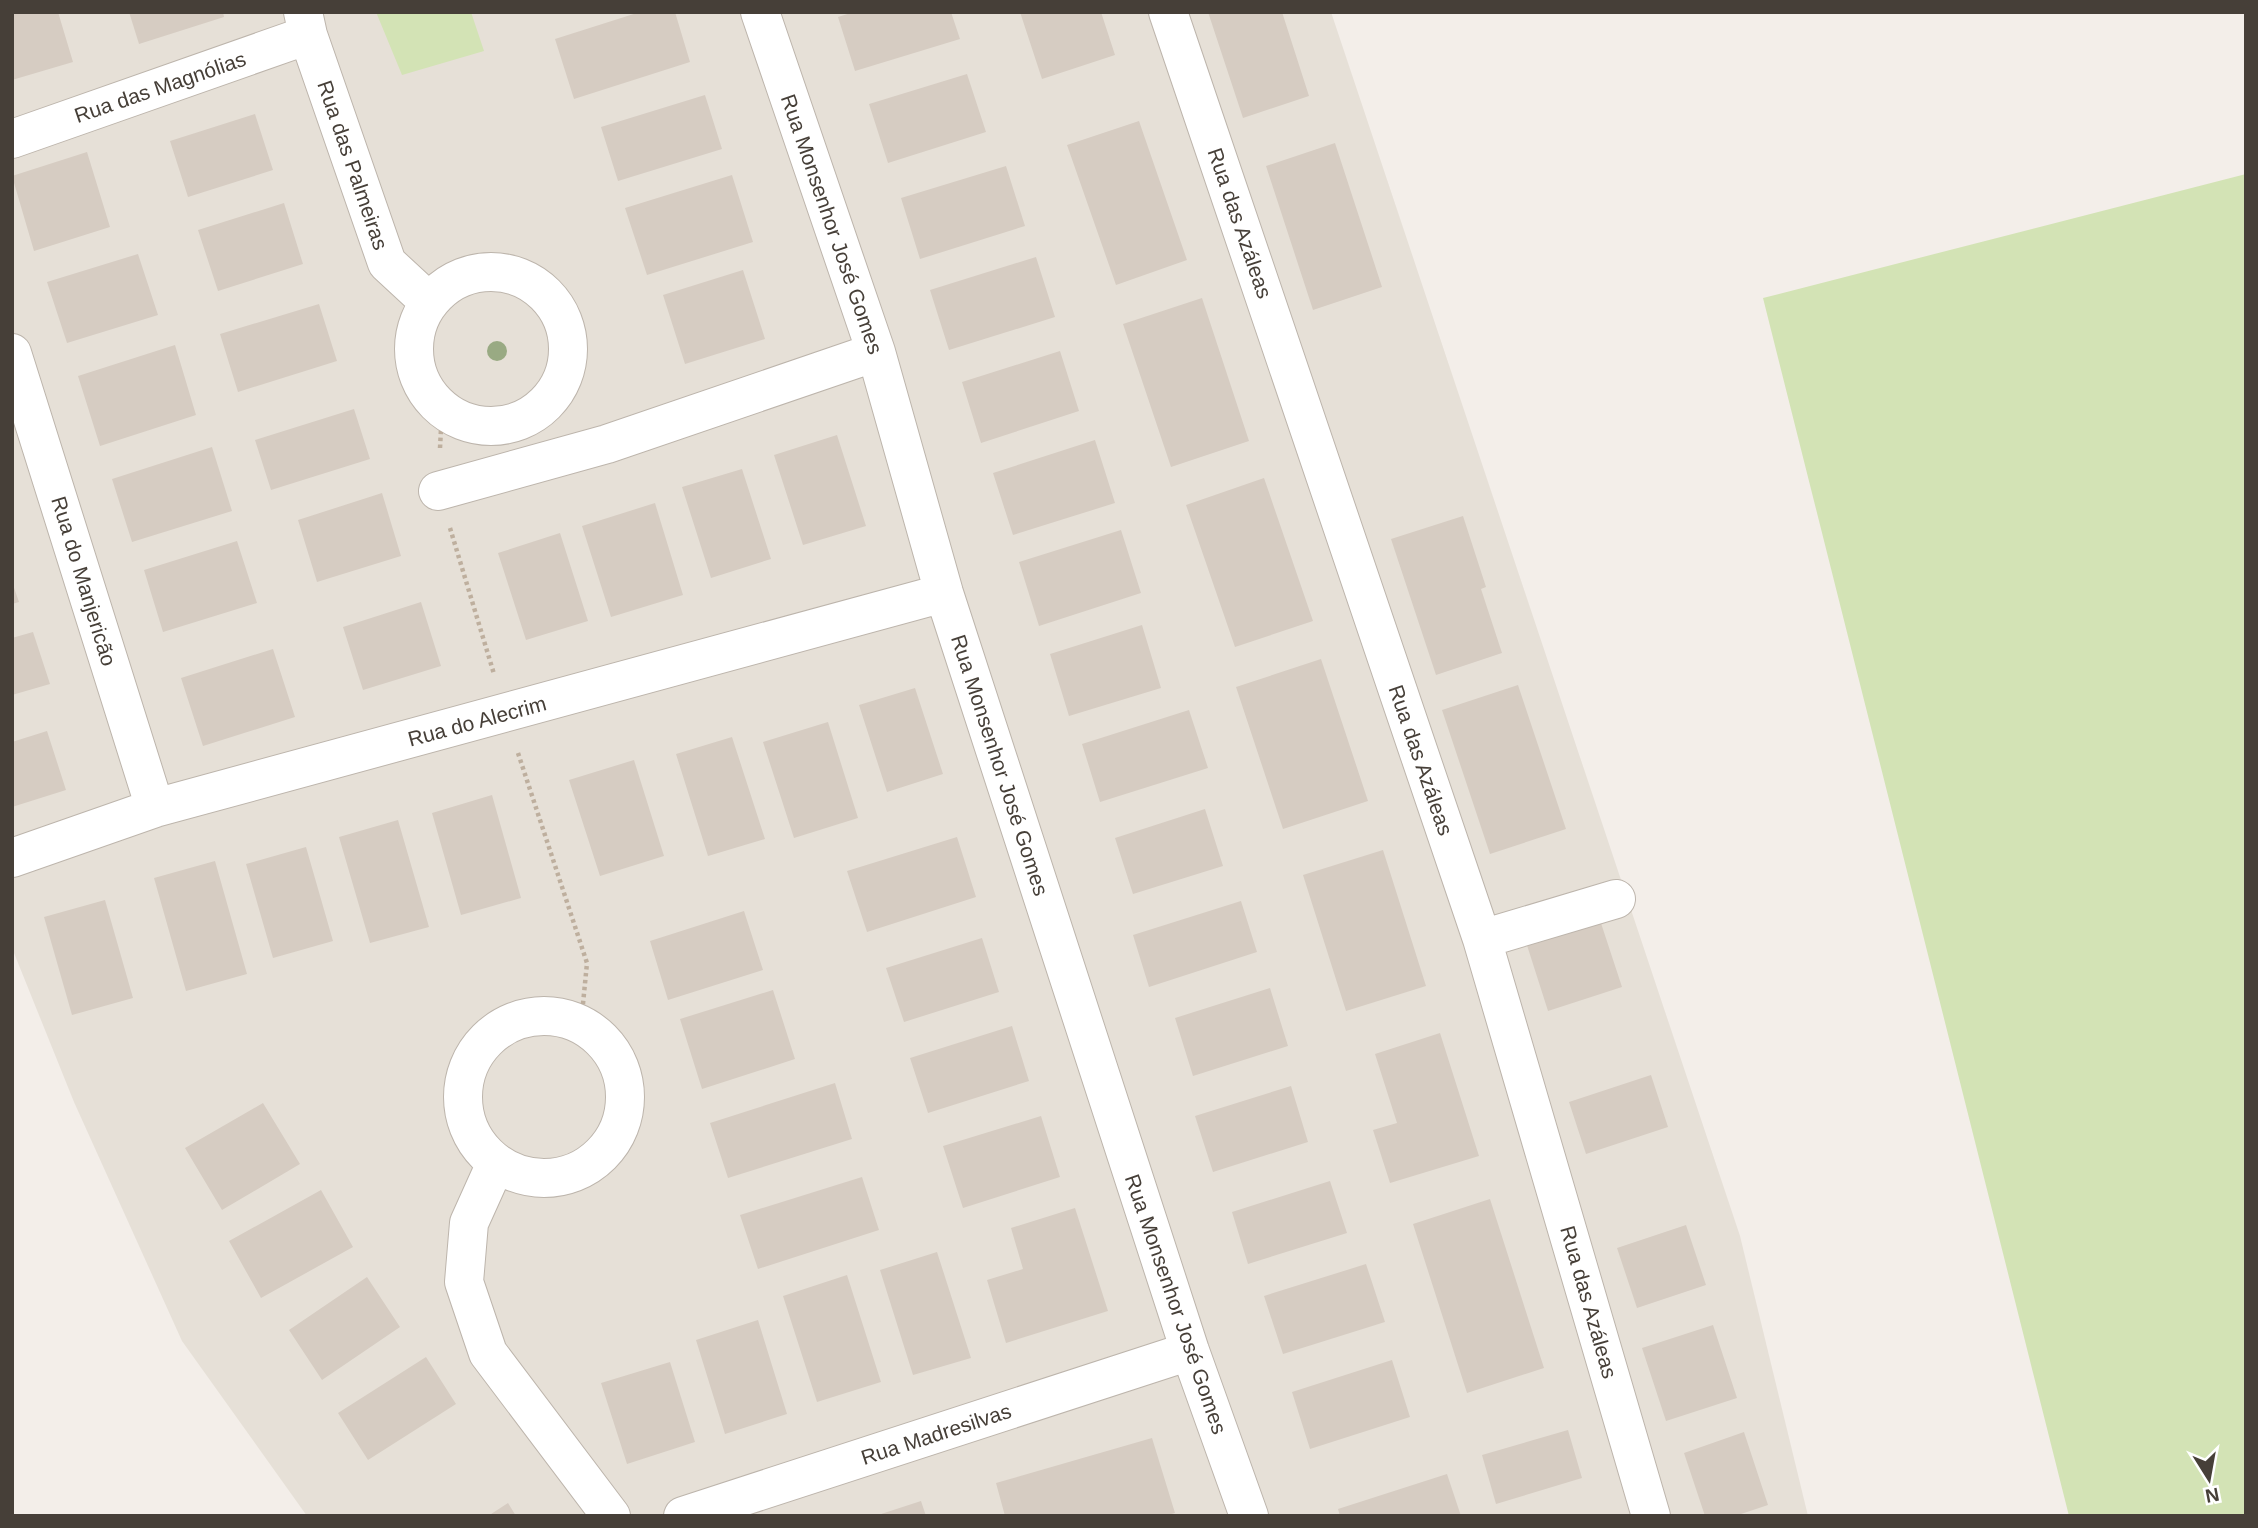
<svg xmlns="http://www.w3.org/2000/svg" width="2258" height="1528" viewBox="0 0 2258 1528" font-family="Arial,sans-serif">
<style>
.residential{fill:#e6e0d7}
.green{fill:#d3e3b5}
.building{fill:#d6ccc2}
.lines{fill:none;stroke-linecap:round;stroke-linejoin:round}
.minor-casing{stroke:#bdb5ac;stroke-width:40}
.path{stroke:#beaf9e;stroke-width:4.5;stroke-dasharray:3.5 3.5;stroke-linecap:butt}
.minor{stroke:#fff;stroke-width:38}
.tree{fill:#99aa83}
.labels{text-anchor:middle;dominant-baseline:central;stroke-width:5;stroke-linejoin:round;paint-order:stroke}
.street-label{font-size:21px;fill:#463f38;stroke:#fff}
</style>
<rect width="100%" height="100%" fill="#f3eee9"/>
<!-- residential -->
<path class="residential" d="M12,12h1319l409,1224 68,280h-1501l-125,-175 -108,-239 -62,-154z"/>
<!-- green -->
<path class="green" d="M376,12h95l13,39 -82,24z
M2246,174v1342h-177l-306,-1218z"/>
<!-- building -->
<path class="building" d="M14,12h44l15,50 -61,18v-67z
M129,12h94l1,5 -85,27z
M640,12h35l15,50 -116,37 -19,-60z
M854,12h97l9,27 -105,32 -17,-54z
M1020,12h81l14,43 -73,24z
M1208,12h74l27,84 -66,22z
M967,74l19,58 -98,31 -19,-59z
M705,95l17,54 -104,32 -17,-54z
M255,114l18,56 -85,27 -18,-56z
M1139,121l48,139 -71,25 -49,-140z
M1335,143l47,144 -69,23 -47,-144z
M87,152l23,75 -76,24 -22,-75z
M1006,166l19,60 -105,33 -19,-61z
M732,175l21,67 -106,33 -22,-67z
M284,203l19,61 -85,27 -20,-61z
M138,254l20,61 -91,28 -20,-61z
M1036,257l19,60 -106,33 -19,-60z
M743,270l22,69 -80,25 -22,-69z
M1202,298l47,143 -78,26 -48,-143z
M319,304l18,57 -99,31 -18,-58z
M175,345l21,70 -96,31 -22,-70z
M1060,351l19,60 -98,32 -19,-61z
M354,409l16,50 -99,31 -16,-50z
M837,435l29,91 -63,19 -29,-90z
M1095,440l20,63 -102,32 -20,-62z
M212,447l20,64 -100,31 -20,-63z
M742,469l29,90 -60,19 -29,-91z
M1264,478l49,143 -78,26 -49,-142z
M382,493l19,63 -84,26 -19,-62z
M655,503l28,92 -72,22 -29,-91z
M1463,516l23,71 -5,2 21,64 -66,22 -45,-136z
M1121,530l20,63 -102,33 -20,-64z
M560,533l28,88 -62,19 -28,-87z
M237,541l20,62 -94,29 -19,-62z
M12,582l7,20 -7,2z
M421,602l20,64 -78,24 -20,-63z
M1142,625l19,63 -92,28 -19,-62z
M33,632l17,52 -38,11v-57z
M273,649l22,68 -92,29 -22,-68z
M1321,659l47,142 -85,28 -47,-142z
M1518,685l48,144 -76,25 -48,-144z
M915,688l28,86 -56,18 -28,-87z
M1189,710l19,58 -108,34 -18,-58z
M828,722l30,96 -64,20 -31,-96z
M47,731l19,59 -54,17v-65z
M732,737l33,102 -57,17 -32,-102z
M634,760l30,96 -64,20 -31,-96z
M492,795l29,103 -60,17 -29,-102z
M1205,809l18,57 -90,28 -18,-56z
M398,820l31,107 -59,16 -31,-106z
M957,837l19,60 -109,35 -20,-61z
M306,847l27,94 -60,17 -27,-94z
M1383,850l43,136 -80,25 -43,-136z
M215,861l32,113 -61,17 -32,-113z
M105,900l28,98 -61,17 -28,-98z
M1241,901l16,51 -108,35 -16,-52z
M744,911l19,59 -95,30 -18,-59z
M1598,914l24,73 -74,24 -23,-72z
M982,938l17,54 -95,30 -18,-54z
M1270,988l18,58 -95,30 -18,-58z
M773,990l22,69 -93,30 -22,-70z
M1012,1026l17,55 -101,32 -18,-55z
M1440,1033l39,123 -89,27 -17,-53 24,-7 -22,-69z
M1651,1075l17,52 -82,27 -17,-52z
M835,1083l17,56 -124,39 -18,-55z
M1291,1086l17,56 -95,30 -18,-56z
M263,1103l37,61 -78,46 -37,-62z
M1041,1116l19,61 -97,31 -20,-62z
M862,1177l17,53 -121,39 -18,-54z
M1330,1181l17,52 -99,31 -16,-52z
M321,1190l32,57 -92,51 -32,-57z
M1490,1199l54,169 -77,25 -54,-169z
M1075,1208l33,103 -102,32 -19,-63 36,-11 -12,-41z
M1686,1225l20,60 -69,23 -20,-60z
M937,1252l34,106 -58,17 -33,-105z
M1366,1264l19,58 -102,32 -19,-58z
M847,1275l34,107 -64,20 -34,-106z
M367,1277l33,50 -78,53 -33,-50z
M758,1320l29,94 -62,20 -29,-94z
M1713,1325l24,73 -71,23 -24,-73z
M426,1357l30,47 -88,56 -30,-47z
M1392,1360l18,57 -100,32 -18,-57z
M670,1362l25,80 -68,22 -26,-81z
M1568,1430l14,48 -86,26 -14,-49z
M1744,1432l24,73 -33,11h-30l-21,-63z
M1152,1438l23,75 -11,3h-159l-9,-33z
M1447,1474l14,42h-121l-2,-7z
M921,1501l5,15h-48v-1z
M508,1503l8,13h-28z"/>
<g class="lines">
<!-- minor casing -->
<g class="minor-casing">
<path id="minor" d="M303,12l5,23 79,228 41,38
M760,12l116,340 68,241 246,758 59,165
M1168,12l314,927 169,577
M12,139l296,-104
M414 349a77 77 0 1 1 154 0a77 77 0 1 1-154 0Z
M12,353l143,455
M438,491l169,-47 269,-92
M12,858l143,-50 789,-215
M1482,939l134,-40
M463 1097a81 81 0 1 1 162 0a81 81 0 1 1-162 0Z
M496,1163l-27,60 -5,59 24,71 123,163
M683,1516l507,-165"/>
</g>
<!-- path -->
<path class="path" d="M440,448l2,-38
M450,528l44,146
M518,753l69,210 -6,61"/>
<!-- minor -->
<use href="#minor" class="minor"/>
</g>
<!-- trees -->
<circle class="tree" cx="497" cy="351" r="10"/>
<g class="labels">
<!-- street labels -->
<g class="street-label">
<text transform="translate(160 87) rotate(-19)">Rua das Magnólias</text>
<text transform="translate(353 165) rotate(71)">Rua das Palmeiras</text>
<text transform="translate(1240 223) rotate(71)">Rua das Azáleas</text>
<text transform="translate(832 224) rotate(71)">Rua Monsenhor José Gomes</text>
<text transform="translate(84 581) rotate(73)">Rua do Manjericão</text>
<text transform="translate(477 721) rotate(-15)">Rua do Alecrim</text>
<text transform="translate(1421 760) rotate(71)">Rua das Azáleas</text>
<text transform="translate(1000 765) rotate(72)">Rua Monsenhor José Gomes</text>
<text transform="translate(1589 1302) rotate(74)">Rua das Azáleas</text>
<text transform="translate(1176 1304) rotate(71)">Rua Monsenhor José Gomes</text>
<text transform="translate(936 1434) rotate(-18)">Rua Madresilvas</text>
</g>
</g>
<!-- border -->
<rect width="2258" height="1528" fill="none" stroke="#463f38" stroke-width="28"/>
<!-- north arrow -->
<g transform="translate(2209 1479) rotate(169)" stroke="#ffffff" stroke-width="5" paint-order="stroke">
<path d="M0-5L12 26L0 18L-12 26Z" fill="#463f38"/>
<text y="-10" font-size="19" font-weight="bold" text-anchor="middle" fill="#463f38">N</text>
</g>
</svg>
